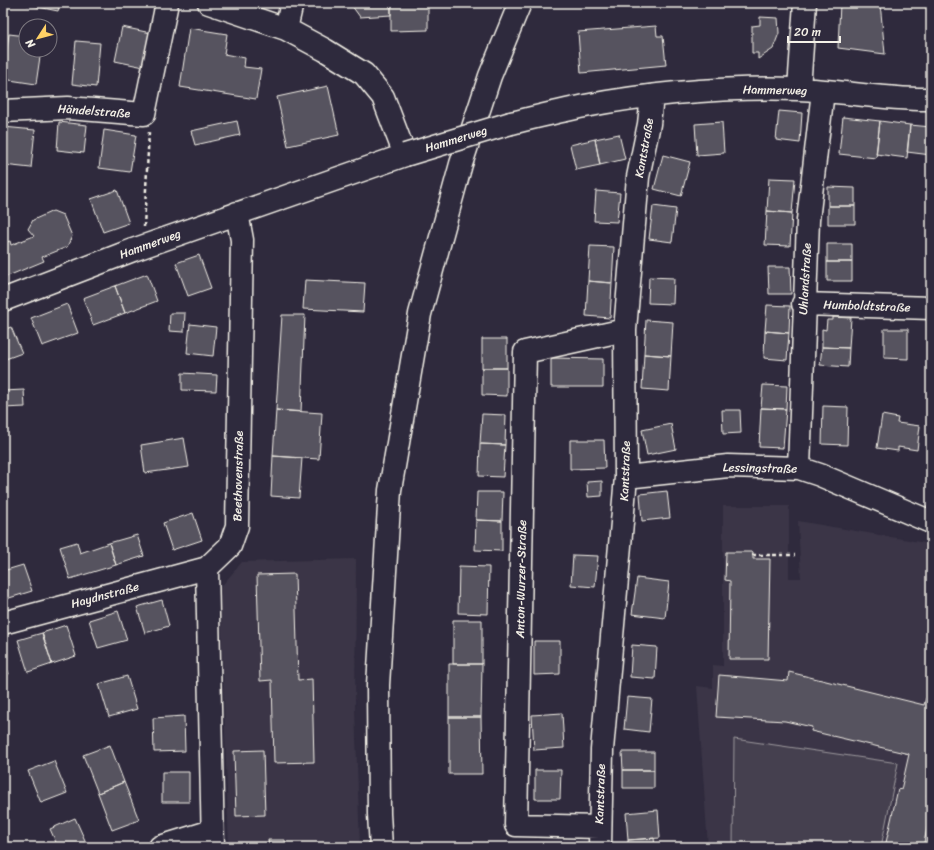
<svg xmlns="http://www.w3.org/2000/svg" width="934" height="850" viewBox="0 0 934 850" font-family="Sriracha,sans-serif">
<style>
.built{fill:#3b3647}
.green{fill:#454050;stroke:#9c989c}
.building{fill:#56525f;stroke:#f4f1e8}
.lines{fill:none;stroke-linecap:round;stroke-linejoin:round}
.minor-casing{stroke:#f4f1e8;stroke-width:25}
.major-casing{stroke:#f4f1e8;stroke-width:25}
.path{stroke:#f4f1e8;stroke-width:2.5;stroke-dasharray:4 3;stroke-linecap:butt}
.minor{stroke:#2f2a3d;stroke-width:22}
.major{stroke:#2f2a3d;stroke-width:22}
.minor-bridge-casing{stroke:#f4f1e8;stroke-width:25;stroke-linecap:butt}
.minor-bridge{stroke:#2f2a3d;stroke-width:22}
.labels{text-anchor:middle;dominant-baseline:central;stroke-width:4;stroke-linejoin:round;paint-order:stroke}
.street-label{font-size:12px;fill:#f4f1e8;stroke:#2f2a3d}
</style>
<rect width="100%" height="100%" fill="#2f2a3d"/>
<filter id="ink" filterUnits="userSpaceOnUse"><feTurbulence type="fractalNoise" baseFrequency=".025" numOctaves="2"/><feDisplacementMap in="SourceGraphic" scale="8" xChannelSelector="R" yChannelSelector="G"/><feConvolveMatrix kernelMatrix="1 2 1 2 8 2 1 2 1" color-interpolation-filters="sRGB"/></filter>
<g filter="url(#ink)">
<!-- built -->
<path class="built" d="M723,506h66v72h12l-3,-57 133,23v303h-223l-11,-161 16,2v-23l10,1z
M356,559l-1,151 5,137h-131l-9,-259 22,-26z"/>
<!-- green -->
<path class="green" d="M734,739l164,24 -17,84h-148z"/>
<!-- building -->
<path class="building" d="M19,3h20l-1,4z
M39,3h21l-2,8 -20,-4z
M336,3h55v12l-31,2 -8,-11h-16z
M391,3h37v27l-37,1z
M760,3h26v1h-26z
M840,3h40l5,51 -47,-6z
M760,17l18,1 1,15 -6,16 -15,10v-6h-6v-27l8,-1z
M656,26l1,10h6l3,29 -85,8 -3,-41z
M122,27l29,6 -7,34 -29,-6z
M189,28l38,6 -3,20 21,4 -1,9 17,2 -5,30 -76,-12z
M9,34l17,2v14h15l-5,34 -33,-5z
M76,41l24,2 -4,44 -24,-3z
M328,86l11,49 -51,11 -11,-49z
M779,111l23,2 -2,30 -24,-3z
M843,117l37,4 -4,37 -37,-4z
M237,121l3,14 -45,10 -4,-14z
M880,121l30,4 -3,33 -31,-4z
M59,122l28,3 -3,28 -27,-3z
M722,122l2,31 -27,2 -2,-31z
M910,125l21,2v28l-24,-3z
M3,127l32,3 -4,38 -28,-3z
M104,130l32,5 -6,37 -31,-4z
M619,134l6,25 -25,6 -5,-26z
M595,139l5,26 -24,5 -6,-25z
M663,155l27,7 -9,34 -27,-7z
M769,178l26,1 -3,34 -25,-2z
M828,187l27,1v18h-27z
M117,190l12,33 -26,9 -12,-33z
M596,191l24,2 -3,29 -23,-1z
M653,206l23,3 -4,33 -23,-3z
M828,206h27v18h-27z
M53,211l10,4 9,21 -5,11 -25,10 2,4 -41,17v-35l7,-2 1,4 23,-9 -6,-7 5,-9z
M767,211l25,2 -2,33 -25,-1z
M827,244h25v18h-25z
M590,246l24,1 -2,36 -24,-2z
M199,255l12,33 -23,8 -12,-33z
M827,262h25v19h-25z
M768,267h22l1,27h-22z
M147,274l10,27 -32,12 -10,-27z
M649,277l25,1 -1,26 -25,-1z
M305,280l60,3 -2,29 -60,-3z
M588,281l24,2 -2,35 -24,-2z
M115,286l10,27 -32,12 -10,-27z
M67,304l11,29 -36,13 -11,-28z
M767,305l23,1 -1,27 -24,-2z
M170,313h15l-1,19 -15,-1z
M282,315h23l-4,97 -25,-2z
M833,317l18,1 -2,30 -27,-1v-18l4,1 1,-10h6z
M646,320l27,2 -2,34 -27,-2z
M190,324l26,3 -3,29 -26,-3z
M11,327l11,26 -19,7v-30z
M884,329h24v30l-24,-1z
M765,331l24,2 -2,27 -23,-2z
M482,339h25v29h-25z
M822,347l27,1 -1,19 -28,-2z
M644,354l27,2 -2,35 -27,-2z
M551,358l52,1v28h-52z
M482,368h25v28l-25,-1z
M182,373l35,2 -1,16 -34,-1z
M763,385l24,1 -1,23 -25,-1z
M24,390l1,17 -22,1v-17z
M823,406l25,1 -1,38 -25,-1z
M761,408l25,1 -3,39 -24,-1z
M276,410l46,3 -3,46 -46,-3z
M722,410h18l1,23 -18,1z
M482,414l24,1 -1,30 -25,-1z
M882,415l16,3 -1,5 23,3 -3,24 -19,-3v4l-21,-3z
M671,424l5,25 -29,6 -5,-25z
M184,438l5,29 -44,6 -4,-28z
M570,440h34l1,28 -35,1z
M480,444l25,1 -2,32 -24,-1z
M273,456l29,2 -3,40 -28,-2z
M602,481v15l-14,1 -1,-15z
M667,491l3,27 -28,3 -2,-27z
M477,492h26l-1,29 -26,-1z
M193,513l9,27 -30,10 -9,-27z
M476,520l26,1v30l-27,-1z
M137,535l7,21 -28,9 -7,-22z
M77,542l3,11 29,-10 7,22 -46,14 -10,-32z
M726,552h27v7h17l-2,100h-39l1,-78 -5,-1z
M573,555l25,1 -3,31 -24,-2z
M23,565l9,26 -26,8 -3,-8v-20z
M459,566l30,1 -1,47 -30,-1z
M295,574l3,106 14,-1 2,83 -40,1 -2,-83 -12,1 -3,-106z
M637,578l32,4 -4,36 -33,-4z
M162,600l7,26 -24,7 -8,-26z
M118,611l9,29 -29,8 -9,-28z
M453,620h29v44h-29z
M66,625l10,31 -24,8 -10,-31z
M42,633l10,31 -24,8 -10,-32z
M534,641h26v33l-26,1z
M632,645l25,2 -2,32 -25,-2z
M3,657l6,17 -6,2z
M449,664h33l-1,53h-32z
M789,672l135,33 2,-7 5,2v81l-4,15 4,1v13l-8,37h-38l13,-58 3,1 8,-36 -98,-23 1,-4 -27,-6 -69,-4 3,-42 69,6z
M127,676l10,33 -28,8 -10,-33z
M627,697l25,2 -3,33 -25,-3z
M562,713l2,35 -30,2 -2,-35z
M184,716l1,35 -31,1 -1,-34z
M449,717h32l1,57h-33z
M110,745l14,37 -26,11 -15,-38z
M263,750l2,65 -29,1 -2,-65z
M622,752h32v18h-31z
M54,761l13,32 -26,10 -13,-32z
M535,770h26l-1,29h-25z
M623,770h31v18h-31z
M162,772h27v30h-27z
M124,782l15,38 -27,10 -14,-37z
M658,810l2,28 -32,2 -2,-27z
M75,818l13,29h-30l-8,-18z
M654,838l1,9h-27v-7z
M268,840h17l1,7h-17z"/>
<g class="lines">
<!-- minor casing -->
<g class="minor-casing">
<path id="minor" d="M286,29l6,-26
M799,89l6,-86
M3,111l65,-3 76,6 23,-111
M511,123c25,-6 49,-12 74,-17 69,-13 143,-19 213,-17 45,2 88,11 133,10
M3,300l130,-50 272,-95 -22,-58 -19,-23 -39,-24 -39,-21 -77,-26
M803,304l128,4
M799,468l9,-248 15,-129
M626,477l102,-11 71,2 21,7 111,47
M207,568l6,279
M3,623l204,-55 23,-22 7,-20 5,-286 -5,-27
M599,827l-83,-2 9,-473 100,-22
M160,847l52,-16
M600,847l2,-97 24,-273 -1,-147 13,-153 11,-53 3,-28"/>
</g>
<!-- major casing -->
<g class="major-casing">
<path id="major" d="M381,847l-2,-33 -1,-129 12,-195 30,-176 41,-150 29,-88 30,-73"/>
</g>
<!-- path -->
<path class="path" d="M144,227l5,-95
M752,555h43"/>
<!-- minor -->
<use href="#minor" class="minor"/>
<!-- major -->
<use href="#major" class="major"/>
<!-- minor-bridge casing -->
<g class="minor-bridge-casing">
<path id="minor-bridge" d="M405,155l106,-32"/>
</g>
<!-- minor-bridge -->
<use href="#minor-bridge" class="minor-bridge"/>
</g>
</g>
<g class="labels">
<!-- street labels -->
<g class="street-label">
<text transform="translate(775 90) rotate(1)">Hammerweg</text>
<text transform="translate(94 111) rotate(4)">Händelstraße</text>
<text transform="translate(456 139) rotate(-17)">Hammerweg</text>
<text transform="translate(644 148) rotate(-80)">Kantstraße</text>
<text transform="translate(150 244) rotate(-20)">Hammerweg</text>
<text transform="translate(805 279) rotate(-87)">Uhlandstraße</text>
<text transform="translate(867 306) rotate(2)">Humboldtstraße</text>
<text transform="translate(760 468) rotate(1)">Lessingstraße</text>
<text transform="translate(625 471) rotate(-88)">Kantstraße</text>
<text transform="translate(238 476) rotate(-89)">Beethovenstraße</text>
<text transform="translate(521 579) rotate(-89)">Anton-Wurzer-Straße</text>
<text transform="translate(105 595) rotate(-15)">Haydnstraße</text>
<text transform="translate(600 794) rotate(-88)">Kantstraße</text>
</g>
</g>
<!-- margin -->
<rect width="934" height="850" fill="none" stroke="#2f2a3d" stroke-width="16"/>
<rect x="8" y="8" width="918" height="834" fill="none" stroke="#f4f1e8" stroke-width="1.5" filter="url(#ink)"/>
<!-- north arrow -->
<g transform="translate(38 38) rotate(234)"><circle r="19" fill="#2f2a3d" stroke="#7e7a81"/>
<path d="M0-3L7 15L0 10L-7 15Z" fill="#ffd166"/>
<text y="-6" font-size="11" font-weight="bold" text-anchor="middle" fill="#f4f1e8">N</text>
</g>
<!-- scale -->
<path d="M788 36v6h52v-6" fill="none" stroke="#f4f1e8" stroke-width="2"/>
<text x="794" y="36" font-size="12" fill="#f4f1e8" stroke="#2f2a3d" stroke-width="3" paint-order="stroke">20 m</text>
</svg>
